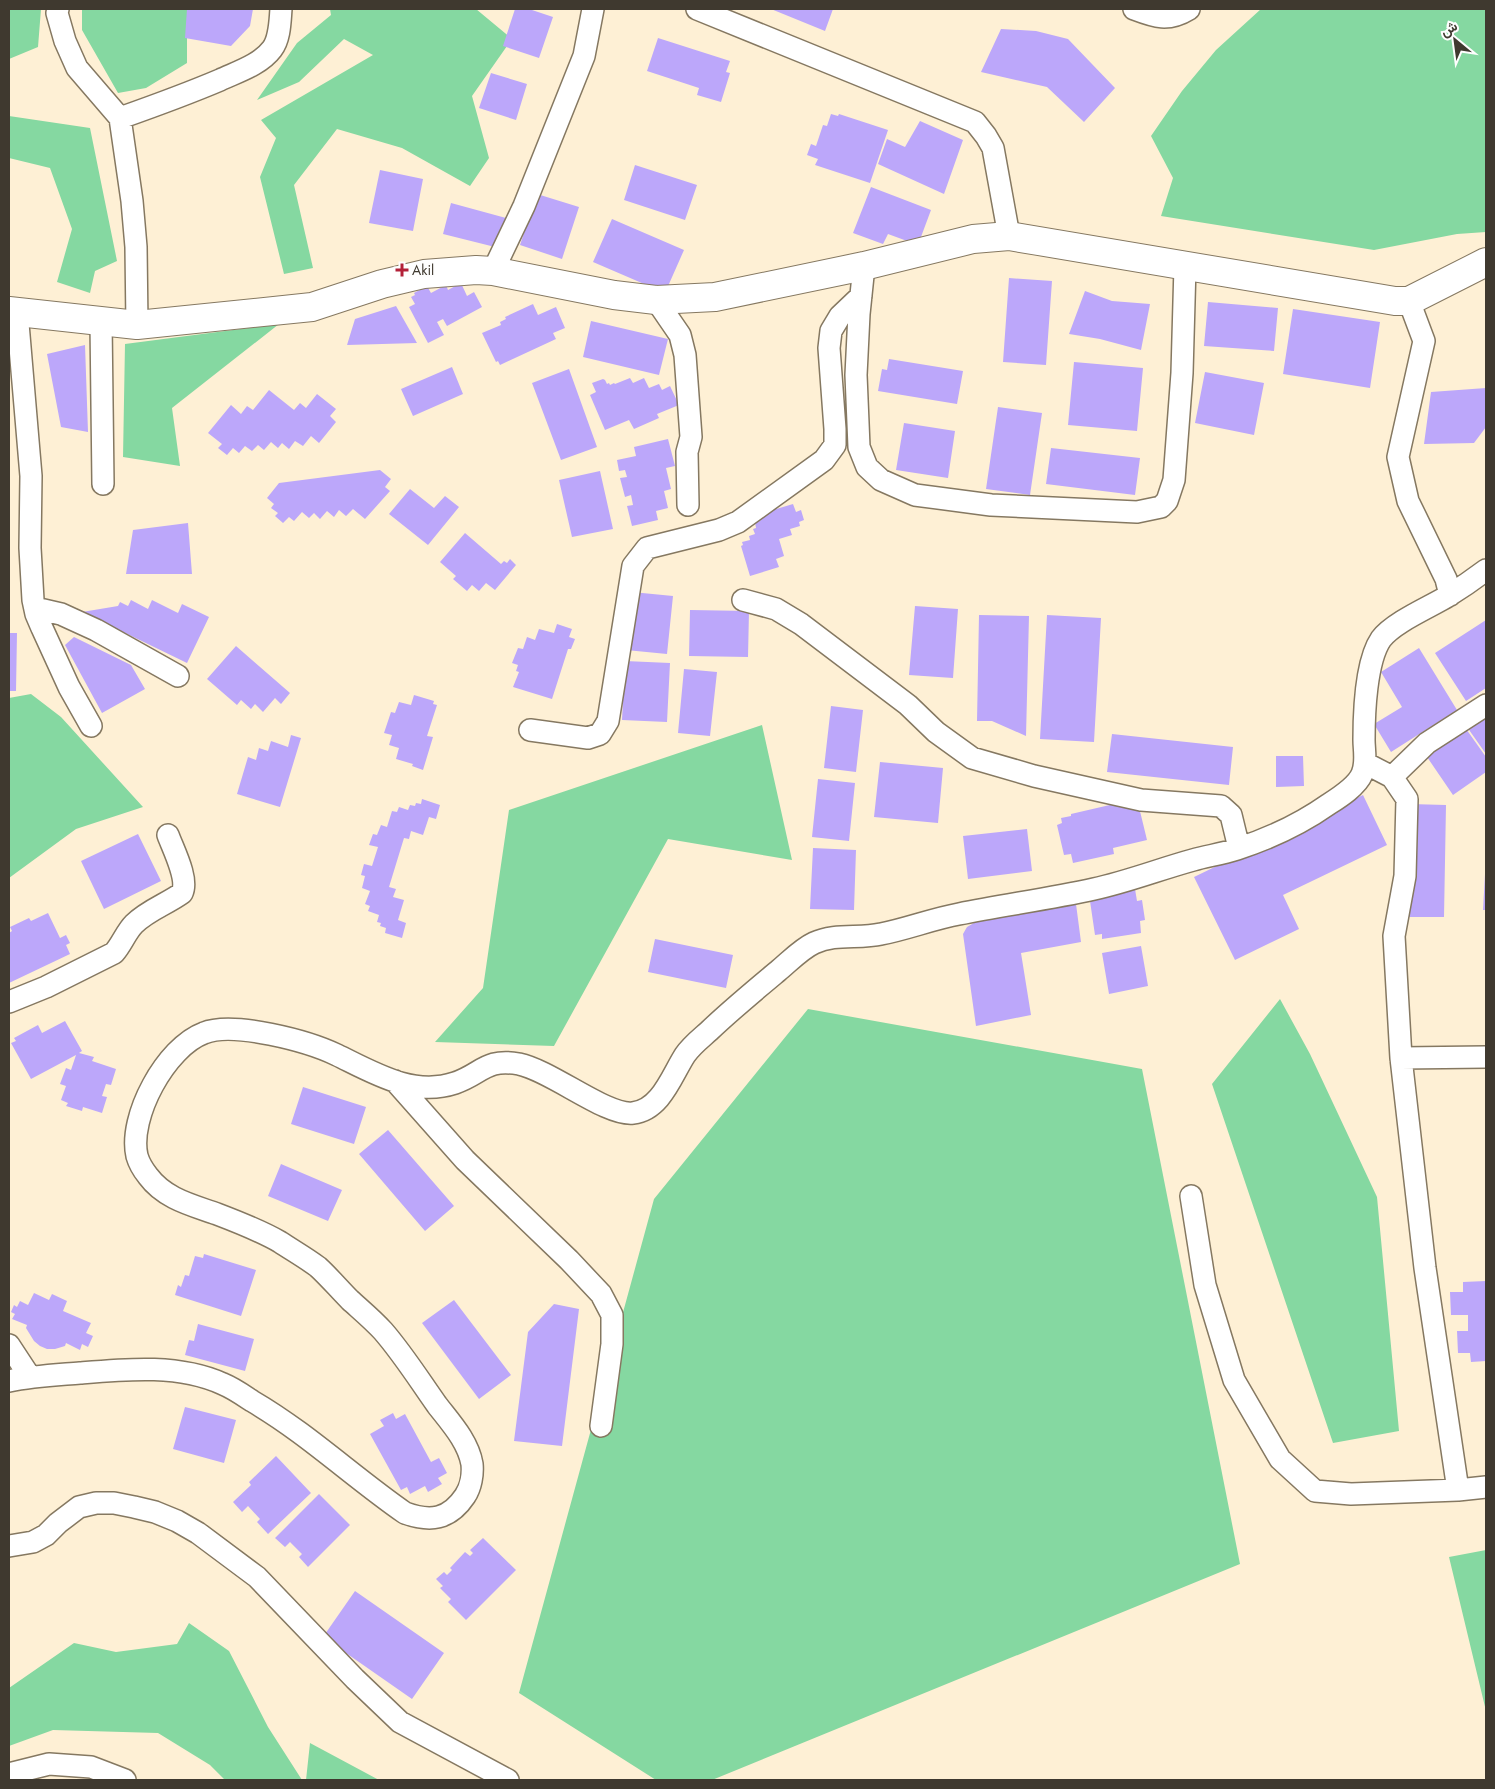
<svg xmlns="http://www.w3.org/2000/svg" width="1495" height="1789" viewBox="0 0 1495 1789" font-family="Jost,Vazirmatn,sans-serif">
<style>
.green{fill:#85d8a1}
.building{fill:#bca7fa}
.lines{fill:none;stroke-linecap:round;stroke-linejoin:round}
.minor-casing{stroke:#857861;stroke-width:24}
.tertiary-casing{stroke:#857861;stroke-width:30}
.minor{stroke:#fff;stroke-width:21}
.tertiary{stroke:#fff;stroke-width:28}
.poi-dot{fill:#b32038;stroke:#fefefe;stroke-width:2}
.labels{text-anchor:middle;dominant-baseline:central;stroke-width:4;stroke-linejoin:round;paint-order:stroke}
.poi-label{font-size:14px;fill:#3f392f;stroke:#fefefe;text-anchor:start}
</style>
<rect width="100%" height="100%" fill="#fef0d5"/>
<!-- green -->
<path class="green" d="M9,9h32l-3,38 -29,12z
M82,9h105v54l-41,25 -28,5 -36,-63z
M330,9h146l36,30 -40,57 17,62 -19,28 -68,-38 -65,-19 -43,56 19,83 -29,6 -24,-97 16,-39 -15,-18 112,-65 -29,-16 -45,43 -42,18 40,-57 34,-28z
M1261,9h225v223l-29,2 -83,16 -213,-34 12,-38 -22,-42 31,-45 34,-41z
M9,116l81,12 27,133 -22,10 -5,22 -33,-11 15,-53 -22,-61 -41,-10z
M279,324l-107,84 8,58 -57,-9 2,-113z
M31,694l30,23 82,90 -67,22 -67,49v-180z
M762,725l30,135 -124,-21 -114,207 -119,-4 48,-54 26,-178z
M1280,999l30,55 67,143 22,234 -66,12 -121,-359z
M808,1009l334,60 98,495 -528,216h-56l-137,-87 135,-494z
M1486,1550v161l-37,-154z
M189,1623l40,28 39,76 34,53h-77l-15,-15 -52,-32 -105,-3 -44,16v-58l65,-45 42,9 61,-8z
M310,1743l69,37h-73z"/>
<!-- building -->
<path class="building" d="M187,9h66l-3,17 -19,20 -46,-8z
M515,9h14l24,8 -14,41 -36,-12z
M771,9h62l-8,22z
M1001,29l35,2 32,8 47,49 -31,34 -37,-35 -66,-15z
M658,38l72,23 -4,11 4,1 -9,29 -24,-7 2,-7 -52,-17z
M491,73l36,11 -11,36 -37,-12z
M831,114l7,2 1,-2 49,16 -18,53 -55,-18 3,-6 -11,-4 4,-11 5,2 7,-21 4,1z
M920,121l43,19 -19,54 -66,-30 9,-25 18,8z
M635,165l62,20 -12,35 -61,-20z
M380,170l43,9 -10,52 -44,-8z
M871,187l60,23 -13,35 -30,-11 -5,10 -30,-11z
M537,194l42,13 -17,52 -42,-14z
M451,203l55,15 -7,30 -56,-14z
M612,219l72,31 -19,43 -72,-31z
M1009,278l43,3 -6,84 -43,-3z
M461,283l6,13 7,-4 8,15 -35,19 -4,-7 -6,3 7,13 -16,8 -19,-36 6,-3 -4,-7 4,-2 -1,-2 13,-7 4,7 15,-8 2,5z
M1085,291l27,10 38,3 -9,46 -41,-11 -31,-5z
M1208,302l70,6 -4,43 -70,-5z
M533,304l5,11 18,-8 9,21 -12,5 3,6 -56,26 -2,-4 -2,1 -14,-29 19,-8 -1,-3 6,-3 -1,-2z
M396,306l21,37 -70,2 8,-26z
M1293,309l87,13 -10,66 -87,-14z
M591,321l77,18 -9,36 -76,-18z
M85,345l3,87 -27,-5 -14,-73z
M889,359l74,12 -6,33 -79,-13 4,-22 5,1z
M1074,362l69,6 -6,63 -69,-6z
M452,367l11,27 -50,22 -12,-27z
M569,369l28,78 -36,13 -29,-77z
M1205,372l59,11 -10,52 -59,-12z
M630,378l3,5 11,-5 5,10 10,-4 3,6 8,-4 9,19 -22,9 2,4 -25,11 -5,-9 -24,10 -15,-35 6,-3 -4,-9 11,-4 2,1 2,4 2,-1 1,2 4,-2 1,1z
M1486,388v39l-12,16 -50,1 7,-52z
M269,390l25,20 6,-7 6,5 11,-14 19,15 -6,7 6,6 -17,21 -8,-7 -8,10 -8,-5 -6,8 -7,-6 -4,5 -7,-6 -7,8 -6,-5 -6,6 -7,-5 -6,7 -6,-5 -6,7 -9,-7 4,-4 -14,-11 23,-28 10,9 6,-8 6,4z
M998,407l44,6 -12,82 -44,-6z
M904,423l51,8 -7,47 -52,-8z
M668,439l7,27 -9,2 5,21 -7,2 4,17 -12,3 2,9 -26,6 -5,-20 6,-1 -2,-10 -6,2 -5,-19 7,-1 -2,-7 -6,1 -2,-11 19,-4 -2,-9z
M1051,448l89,10 -5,37 -89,-11z
M380,470l11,9 -6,8 5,4 -25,28 -12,-10 -7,7 -7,-6 -5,7 -7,-6 -7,8 -6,-6 -5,5 -7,-6 -8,9 -5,-4 -6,6 -8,-7 3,-3 -7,-5 3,-4 -7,-6 12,-15z
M600,471l13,58 -41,8 -13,-57z
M410,489l24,19 11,-12 14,11 -31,38 -39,-31z
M793,504l3,8 5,-2 3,10 -5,2 1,4 -10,3 2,6 -13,4 5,17 -8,3 3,8 -29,9 -9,-30 2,-1 -1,-3 8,-2 -1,-4 6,-2 -2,-5 3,-1 -1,-6 6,-2 -1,-3 3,-4z
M188,523l4,51h-66l7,-44z
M465,533l36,31 3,-3 3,2 3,-4 6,6 -21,25 -9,-7 -7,8 -7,-6 -5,6 -14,-12 3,-3 -16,-14z
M632,592l41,4 -6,58 -41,-4z
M131,600l17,9 4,-9 26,13 4,-9 27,13 -22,46 -105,-51 36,-6 2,-4 8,4z
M915,606l43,3 -5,69 -44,-3z
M690,610l59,1 -1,46 -59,-1z
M979,615l50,1 -3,120 -34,-15h-15z
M1047,615l54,3 -7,124 -54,-3z
M1486,620v68l-20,13 -31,-48z
M557,624l15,5 -3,8 6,2 -4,10h-3l-16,50 -39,-12 6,-15 -3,-1 2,-6 -6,-2 6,-15 5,1 4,-12 8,3 4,-11 15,4z
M9,633h8l-1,58h-7z
M74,637l57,28 14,24 -43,24 -37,-68z
M236,646l54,47 -9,11 -6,-6 -12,14 -8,-8 -4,5 -10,-9 -4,5 -30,-26z
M1419,648l38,62 -66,42 -17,-28 28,-17 -21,-35z
M625,661l45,2 -3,59 -45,-2z
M684,669l33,3 -7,64 -32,-3z
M414,695l20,6 -1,3 4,1 -10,31 6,1 -10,33 -11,-4 1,-2 -17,-5 3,-11 -10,-3 3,-10 -8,-2 7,-21 4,1 4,-11 12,3z
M831,706l32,4 -7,62 -32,-4z
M1486,714v40l-19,-27z
M1464,726l22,31v15l-33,23 -28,-41z
M1112,734l121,13 -4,38 -122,-13z
M291,735l10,3 -21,69 -43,-13 11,-37 8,3 3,-12 9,3 3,-10 17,6z
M1276,756h27l1,30 -28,1z
M880,762l63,6 -5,55 -64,-6z
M818,779l37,4 -6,58 -37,-4z
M1363,795l24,50 -104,50 16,34 -64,31 -41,-83z
M422,799l18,6 -4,14 -7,-2 -6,18 -12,-4 -2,8 -5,-1 -15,49 7,2 -3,8 11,3 -6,20 8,3 -4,15 -17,-5 1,-5 -6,-2 1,-3 -4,-1 2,-7 -11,-4 2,-5 -5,-2 5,-13 -8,-3 3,-12 -4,-1 3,-11 8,2 6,-19 -9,-2 4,-11 4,1 4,-10 6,2 5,-16 5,1 2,-5 9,3 2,-5 5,1 1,-3 5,1z
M1127,801l2,8 10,-2 8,33 -34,8 1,6 -41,9 -2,-9 -7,1 -7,-30 5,-2 -1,-5 10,-2v-2z
M1410,804l36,1 -2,112h-36z
M1027,829l5,42 -64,8 -5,-43z
M138,834l23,47 -57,28 -23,-48z
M813,848l43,2 -2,60 -44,-1z
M1485,874h1v36h-3z
M1135,889l2,12 5,-1 3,20 -5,1 1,12 -39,6v-5l-7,1 -5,-34 4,-1 -1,-5z
M1076,904l5,38 -60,11 10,62 -55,11 -13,-92 4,-7 12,-7z
M48,913l12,25 6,-3 4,8 -4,2 4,9 -61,29v-50l3,-2 -2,-4 19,-9 2,3z
M655,939l78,16 -7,33 -78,-16z
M1141,946l7,40 -39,8 -7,-41z
M65,1021l17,30 -3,2 15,4 -2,4 24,8 -5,16 -5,-1 -4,12 5,1 -5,16 -19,-6 -1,4 -16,-5 2,-3 -7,-3 5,-14 -6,-2 6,-16 5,2 5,-15 -45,24 -20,-36 5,-2 -2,-3 24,-13 4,8z
M303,1087l63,20 -12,37 -63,-20z
M388,1130l66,76 -29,25 -66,-77z
M281,1164l61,26 -14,31 -60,-25z
M204,1254l52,16 -15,46 -66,-21 3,-10 3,2 4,-12 4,1 6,-20 8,2z
M1486,1281v80l-15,1 -1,-9h-12l-1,-22h11v-16h-17l-1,-23h13v-10z
M34,1293l15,7 3,-6 15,7 -4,10 28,12 -5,10 7,3 -5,11 -6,-3 -2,6 -14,-7 -1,3 -10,3h-8l-7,-3 -6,-5 -8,-13 1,-3 -15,-6 3,-5 -4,-2 3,-7 3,2 3,-6 8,4z
M454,1300l57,75 -32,24 -57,-76z
M554,1304l25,5 -17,137 -48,-5 14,-109z
M198,1324l56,15 -9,32 -60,-16 4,-15 5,1z
M185,1407l51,13 -12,43 -51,-14z
M393,1413l3,6 9,-5 26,48 8,-4 8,15 -9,5 4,6 -14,8 -3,-6 -15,8 -3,-7 -6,3 -31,-56 14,-8 -4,-6z
M276,1456l35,37 -43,41 -11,-12 3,-3 -12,-13 -6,6 -9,-10 18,-17 -2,-3z
M319,1494l31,31 -42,42 -9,-10 3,-3 -12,-12 -5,5 -10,-9z
M483,1538l33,32 -50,50 -18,-18 3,-3 -11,-11 3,-2 -7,-7 8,-7 3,3 5,-5 -2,-2 15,-16 5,4 3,-3 -3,-3z
M355,1591l89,62 -32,46 -89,-62z"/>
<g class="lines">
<!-- minor casing -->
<g class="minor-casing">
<path id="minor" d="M58,9l-1,4 8,28 12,27 43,50 12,83 4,46 1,78
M697,9l278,113 11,14 7,12 16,88
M1134,9c21,8 34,13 55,0
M120,118c34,-12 67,-24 100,-38 17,-8 40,-15 52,-31 8,-10 8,-28 9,-40
M864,266l-5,48 -3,61 3,72 8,20 14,13 34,15 76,10 146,7 24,-5 6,-6 7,-21 8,-107 3,-107
M493,271l31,-65 60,-150 9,-47
M656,300l24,35 5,20 6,82 -4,15 1,53
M1409,301l15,40 -26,116 10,44 38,78 4,16
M17,312l14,164 -1,72 3,52 3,14 6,14 27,59 22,39
M101,322l2,162
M743,600l33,9 25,15 107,81 28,27 36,26 62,18 107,24 80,6 10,9 8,33
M35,608l26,6 35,16 82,46
M530,730l58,8 12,-4 8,-13 25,-155 14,-18 72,-18 19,-8 86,-62 11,-15v-16l-6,-81 2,-17 9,-15 21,-20
M1392,777l35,-34 59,-38
M9,1002l37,-15 68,-34c8,-9 12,-21 20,-29 14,-14 33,-20 48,-31 7,-14 -9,-44 -14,-58
M1401,1058l85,-1
M395,1081l70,79 104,100 32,34 11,21v29l-11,82
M1191,1196l14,89 29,95 46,79 35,32 36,3 107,-4 -33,-222 -24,-210 -7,-122 11,-60 2,-77 -15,-22 -27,-14
M9,1345l21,32
M9,1381c24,-5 47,-6 71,-8 47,-4 99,-9 143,11 10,4 20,11 29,17 55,32 101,76 153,112 25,9 44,7 60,-17 6,-9 8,-22 7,-32 -4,-23 -22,-42 -35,-59 -17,-24 -34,-51 -54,-74 -10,-11 -22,-21 -33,-31 -11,-11 -21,-23 -32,-33 -12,-9 -26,-17 -38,-25 -19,-11 -42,-20 -63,-28 -25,-9 -52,-15 -69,-38 -4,-5 -9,-13 -11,-20 -9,-39 29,-109 67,-123 29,-12 104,8 133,22 37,18 76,42 118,28 27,-9 30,-25 64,-19 33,7 87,52 114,49 28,-3 39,-38 52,-58 6,-9 15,-16 24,-24 22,-21 45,-40 69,-60 11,-9 23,-22 36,-28 21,-10 45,-4 67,-9 26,-5 51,-15 78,-20 44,-9 90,-15 135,-25 33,-7 66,-20 99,-29 14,-4 29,-6 44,-11 31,-10 65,-26 92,-45 11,-7 28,-18 33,-30 5,-11 2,-24 2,-34 0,-27 2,-79 17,-101 13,-17 49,-32 67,-43 13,-8 26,-17 38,-26
M1458,1490l28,-3
M9,1546l24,-4 13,-7 12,-12 21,-16 17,-4h18l20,4 21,5 22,9 21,12 59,44 98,102 45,43 108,58
M9,1774l40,-10 42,3 34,13"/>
</g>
<!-- tertiary casing -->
<g class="tertiary-casing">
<path id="tertiary" d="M9,311l128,14 175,-18 70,-23 42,-10 52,-4 17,1 121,24 42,5 59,-3 149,-31 109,-27 36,-3 386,65h14l77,-39"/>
</g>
<!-- minor -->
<use href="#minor" class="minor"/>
<!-- tertiary -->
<use href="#tertiary" class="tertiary"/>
</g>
<!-- markers -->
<path class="poi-dot" d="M399.5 262.5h5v5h5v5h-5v5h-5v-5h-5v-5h5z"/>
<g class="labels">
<!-- poi labels -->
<g class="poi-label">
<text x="412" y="270">Akil</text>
</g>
</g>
<!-- border -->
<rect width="1495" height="1789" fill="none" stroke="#3f392f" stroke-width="20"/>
<!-- north arrow -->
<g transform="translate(1455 40) rotate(331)" stroke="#fefefe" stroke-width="4" paint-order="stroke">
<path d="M0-4L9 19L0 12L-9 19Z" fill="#3f392f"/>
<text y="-8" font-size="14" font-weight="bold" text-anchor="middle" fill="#3f392f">ش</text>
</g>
</svg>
